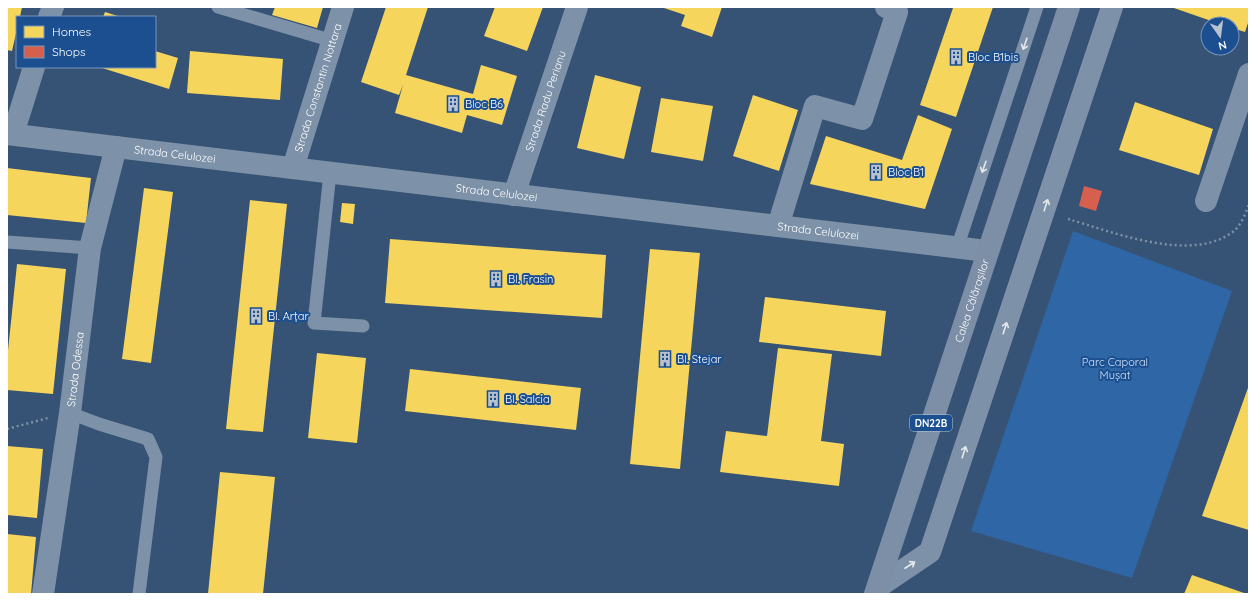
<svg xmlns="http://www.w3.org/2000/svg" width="1256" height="601" viewBox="0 0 1256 601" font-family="Quicksand,sans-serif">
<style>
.green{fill:#2f66a5}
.homes{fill:#f6d55c}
.shops{fill:#d6604d}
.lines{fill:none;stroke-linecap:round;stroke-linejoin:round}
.path{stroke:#7d92a8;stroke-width:2.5;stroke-dasharray:2 3;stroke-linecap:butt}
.service{stroke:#7d92a8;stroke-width:13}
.minor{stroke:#7d92a8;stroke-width:22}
.tertiary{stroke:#7d92a8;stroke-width:22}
.primary{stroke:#7d8ea7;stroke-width:22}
.oneway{stroke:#e5e9ee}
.labels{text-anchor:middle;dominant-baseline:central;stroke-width:4;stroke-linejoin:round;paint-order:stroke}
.shield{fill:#1b4f8f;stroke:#bbcadd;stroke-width:1}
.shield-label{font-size:10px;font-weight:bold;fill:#fff}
.poi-label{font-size:11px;fill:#fff;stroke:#1b4f8f;text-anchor:start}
.street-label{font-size:11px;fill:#fff;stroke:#1b4f8f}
.park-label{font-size:11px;fill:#cfe3fa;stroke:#1b4f8f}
</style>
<rect width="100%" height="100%" fill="#365274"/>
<!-- green -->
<path class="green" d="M1073,231l159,60 -100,287 -161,-47z"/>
<!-- homes -->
<path class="homes" d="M7,7h15l-2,10h-3v12l-5,22 -5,-1z
M275,7h48l-6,21 -45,-13z
M386,7h42l-22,68 67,19 8,-29 36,11 -15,49 -35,-10 -5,18 -67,-20 8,-28 -4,10 -38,-13z
M495,7h48l-16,44 -43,-15z
M661,7h61l-10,30 -31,-11 4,-11z
M950,7h43l-37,110 -36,-12 33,-97z
M1171,7h78v13l-4,12 -13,-4v-4h-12z
M105,12l16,5h-18z
M155,51l23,7 -9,31 -70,-22h56z
M190,51l93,8 -3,41 -93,-7z
M595,75l46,12 -17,72 -47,-11z
M753,95l45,15 -19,61 -46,-15z
M661,98l52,8 -10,55 -52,-9z
M1135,102l78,27 -14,46 -80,-25z
M918,115l34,14 -27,80 -115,-25 16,-48 76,24z
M7,168l84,10 -5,45 -79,-8z
M144,188l29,4 -22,171 -29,-4z
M250,200l37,4 -24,228 -37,-3z
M342,203l13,1 -2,20 -13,-2z
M390,239l216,16 -4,63 -217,-15z
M650,249l50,4 -20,216 -50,-5z
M17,264l49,5 -13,125 -46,-4v-30z
M765,297l121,14 -5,45 -122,-14z
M778,348l54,6 -11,87 23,3 -5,42 -119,-14 6,-41 41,5z
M317,353l49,5 -9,85 -49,-5z
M410,369l171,19 -5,42 -171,-19z
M1249,385v145l-47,-14z
M7,446l36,3 -6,69 -30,-3z
M220,472l55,5 -12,117h-55z
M7,534l29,3 -5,57h-24z
M1192,575l55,19h-63z"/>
<!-- shops -->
<path class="shops" d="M1084,186l18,5 -6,20 -17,-5z"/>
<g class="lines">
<!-- path -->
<path class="path" d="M1068,219c45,13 124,45 166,12 7,-6 12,-18 15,-27
M7,429l41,-11"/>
<!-- service -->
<path class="service" d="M218,7l115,34
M330,173l-16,150 49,3
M7,242l83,6
M957,248l80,-241
M70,413l29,11 49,15 8,18 -17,137"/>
<!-- minor -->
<g class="minor">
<path d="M49,17l4,-10"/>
<path d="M13,134l21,-67"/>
<path id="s1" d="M293,168l50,-161"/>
<path id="s2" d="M514,195l63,-188"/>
<path d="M1206,201l43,-127"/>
<path d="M778,226l37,-120 47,13 35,-107 -11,-5"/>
<path d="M878,587l52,-35 182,-545"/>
<path id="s3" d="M43,594l27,-181 20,-165 26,-101"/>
</g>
<!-- tertiary -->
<path class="tertiary" id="s4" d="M7,134l980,117"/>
<!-- primary -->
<path class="primary" id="s5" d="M875,594l194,-587"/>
</g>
<!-- one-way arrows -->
<defs><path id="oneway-shaft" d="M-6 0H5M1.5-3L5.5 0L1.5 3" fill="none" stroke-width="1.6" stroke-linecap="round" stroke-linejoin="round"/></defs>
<g class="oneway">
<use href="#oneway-shaft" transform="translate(1025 44) rotate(109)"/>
<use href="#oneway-shaft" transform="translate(984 167) rotate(109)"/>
<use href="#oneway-shaft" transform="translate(1046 205) rotate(-72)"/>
<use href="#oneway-shaft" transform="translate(1005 328) rotate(-72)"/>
<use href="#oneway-shaft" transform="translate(964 452) rotate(-72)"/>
<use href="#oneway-shaft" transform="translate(910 565) rotate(-33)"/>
</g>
<!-- icons -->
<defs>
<g id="building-bare" transform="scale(1.2)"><path d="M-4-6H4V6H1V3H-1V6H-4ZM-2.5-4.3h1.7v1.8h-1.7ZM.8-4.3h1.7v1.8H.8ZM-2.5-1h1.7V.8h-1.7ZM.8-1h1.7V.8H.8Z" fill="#b9c2ce" stroke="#1b4f8f" stroke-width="2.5" paint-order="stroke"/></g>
</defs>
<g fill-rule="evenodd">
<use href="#building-bare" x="956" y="57"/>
<use href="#building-bare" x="453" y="104"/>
<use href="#building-bare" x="876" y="172"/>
<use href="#building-bare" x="496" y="279"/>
<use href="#building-bare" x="256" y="316"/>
<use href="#building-bare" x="665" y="359"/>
<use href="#building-bare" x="493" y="399"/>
</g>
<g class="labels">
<!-- shield labels -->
<rect class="shield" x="910" y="415" width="42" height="16" rx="3"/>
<g class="shield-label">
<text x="931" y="423">DN22B</text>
</g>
<!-- poi labels -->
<g class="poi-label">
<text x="968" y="57">Bloc B1bis</text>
<text x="465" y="104">Bloc B6</text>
<text x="888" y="172">Bloc B1</text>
<text x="508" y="279">Bl. Frasin</text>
<text x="268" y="316">Bl. Arțar</text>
<text x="677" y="359">Bl. Stejar</text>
<text x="505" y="399">Bl. Salcia</text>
</g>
<!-- street labels -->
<g class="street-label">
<text stroke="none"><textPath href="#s1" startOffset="84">Strada Constantin Nottara</textPath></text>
<text stroke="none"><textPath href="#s2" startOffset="99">Strada Radu Perianu</textPath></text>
<text stroke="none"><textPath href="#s4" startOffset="169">Strada Celulozei</textPath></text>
<text stroke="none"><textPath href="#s4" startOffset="493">Strada Celulozei</textPath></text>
<text stroke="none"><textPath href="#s4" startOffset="817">Strada Celulozei</textPath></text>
<text stroke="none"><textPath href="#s5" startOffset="309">Calea Călărașilor</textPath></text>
<text stroke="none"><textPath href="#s3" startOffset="227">Strada Odessa</textPath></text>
</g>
<!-- park labels -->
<g class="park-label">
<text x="1115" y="362">Parc Caporal<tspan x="1115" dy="13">Mușat</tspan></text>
</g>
</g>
<!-- border -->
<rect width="1256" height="601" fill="none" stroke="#ffffff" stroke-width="16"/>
<!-- legend -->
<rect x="16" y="16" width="140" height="52" fill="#1b4f8f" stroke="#7695bc"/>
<rect x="24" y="26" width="20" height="12" fill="#f6d55c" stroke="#7695bc"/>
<text x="52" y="36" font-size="12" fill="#ffffff">Homes</text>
<rect x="24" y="46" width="20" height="12" fill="#d6604d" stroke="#7695bc"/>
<text x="52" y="56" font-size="12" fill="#ffffff">Shops</text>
<!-- north arrow -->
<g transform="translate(1220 36) rotate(166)"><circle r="19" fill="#1b4f8f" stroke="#7695bc"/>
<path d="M0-3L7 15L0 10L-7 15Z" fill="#b9c2ce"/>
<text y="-6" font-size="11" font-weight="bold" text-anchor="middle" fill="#ffffff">N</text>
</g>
</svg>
